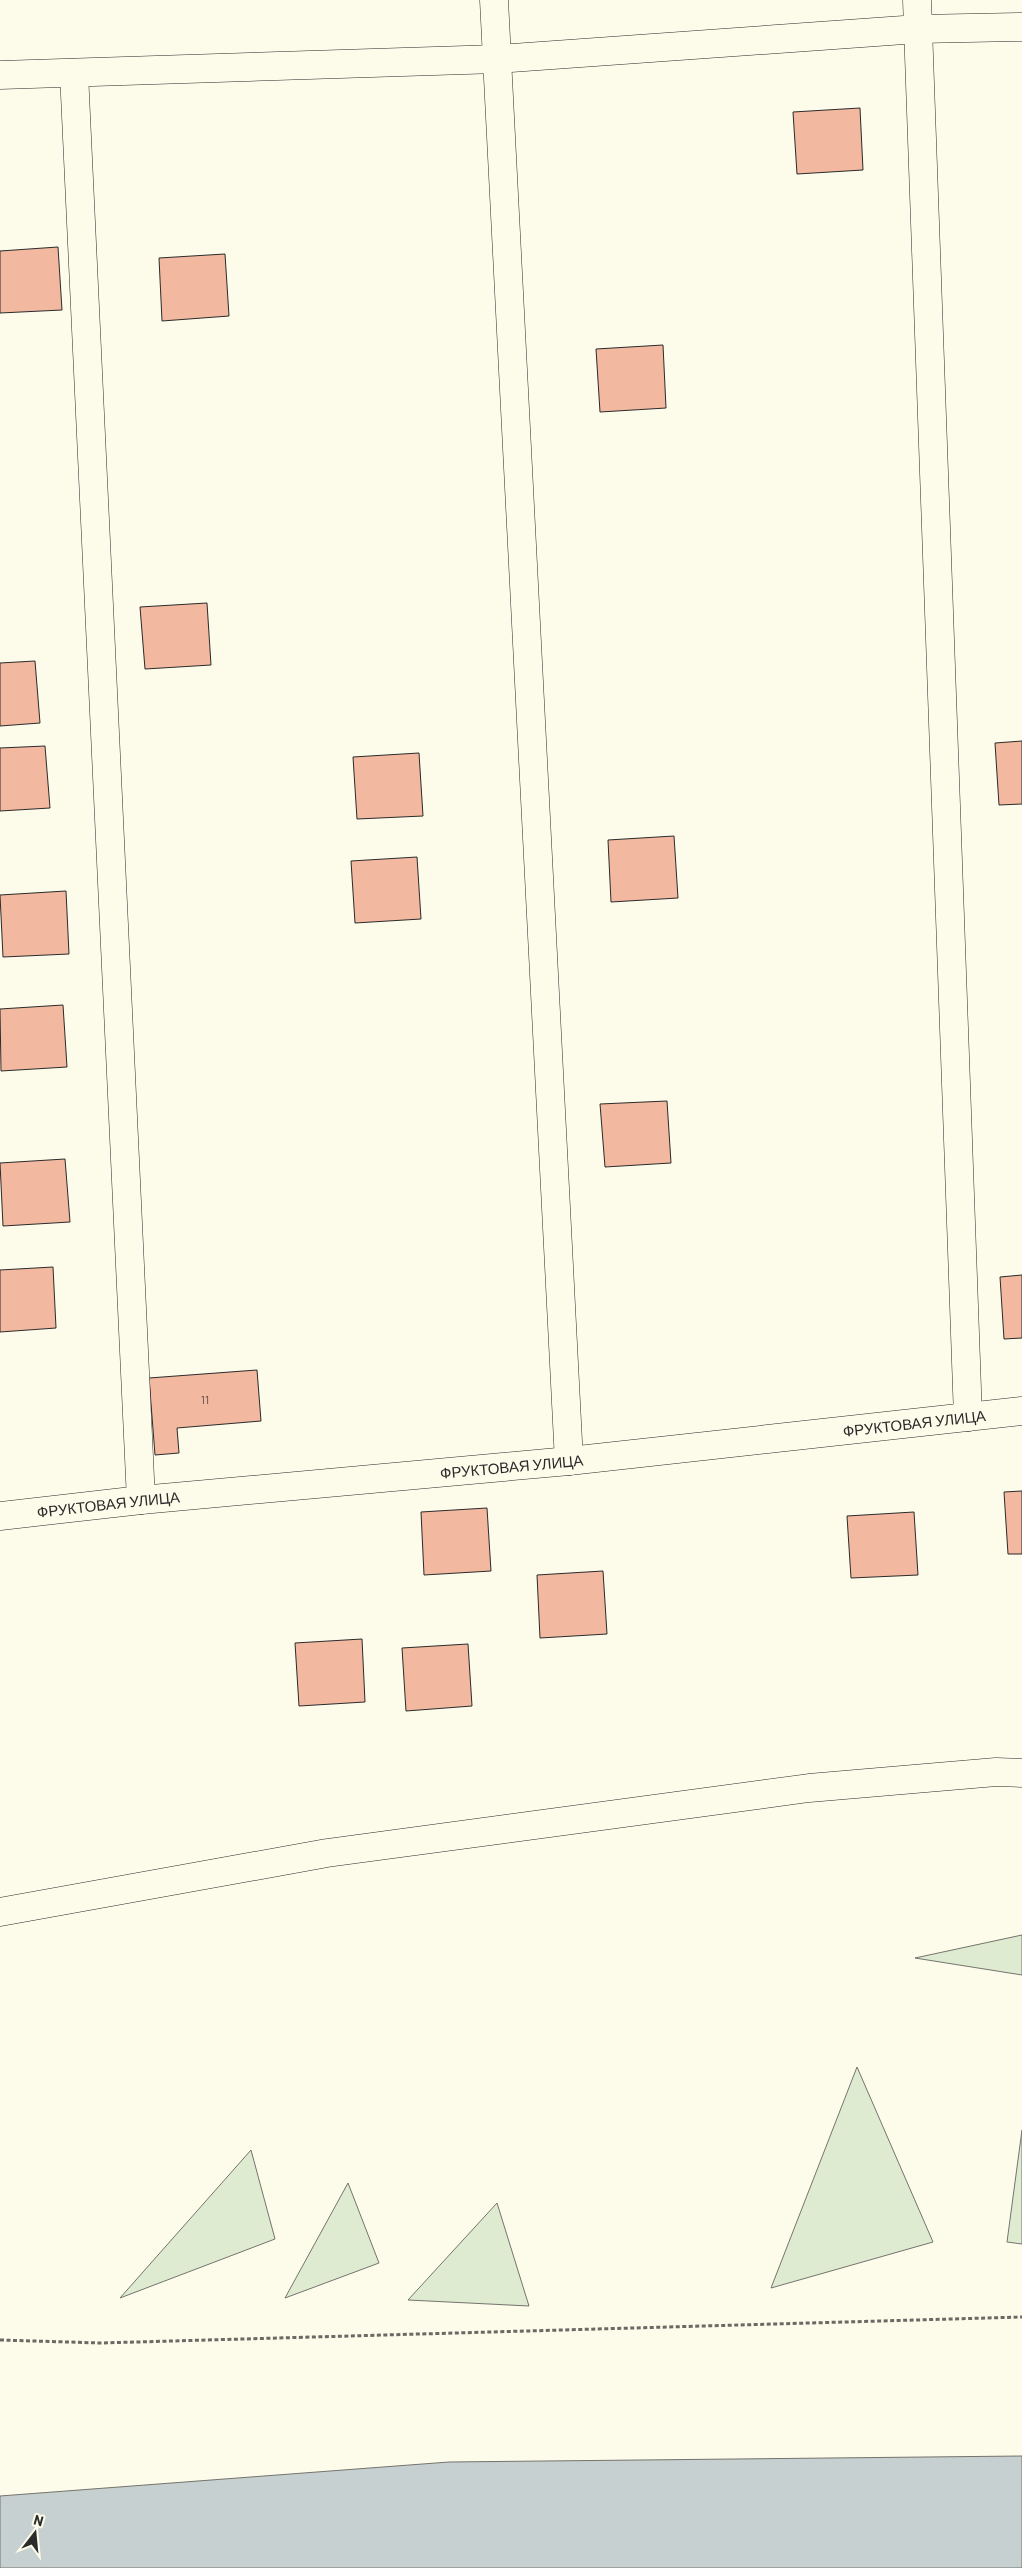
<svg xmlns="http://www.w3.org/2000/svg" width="1022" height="2568" viewBox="0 0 1022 2568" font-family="Barlow,sans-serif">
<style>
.green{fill:#deebd1;stroke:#74746e}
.water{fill:#c7d0d0;stroke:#74746e}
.building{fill:#f2b8a0;stroke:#2b2b2b}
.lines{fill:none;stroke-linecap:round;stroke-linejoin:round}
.minor-casing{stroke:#2b2b2b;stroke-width:29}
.path{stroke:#6a6964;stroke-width:3;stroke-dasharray:4 2.5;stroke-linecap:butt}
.minor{stroke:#fdfbea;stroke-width:28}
.labels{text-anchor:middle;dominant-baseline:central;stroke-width:4;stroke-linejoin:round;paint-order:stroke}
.number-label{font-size:12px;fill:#5d4e48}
.street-label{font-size:15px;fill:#2b2b2b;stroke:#fdfbea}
</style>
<rect width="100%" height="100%" fill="#fdfbea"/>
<!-- green -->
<path class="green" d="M1022,1935v40l-107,-17z
M857,2067l76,175 -162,46z
M1022,2130v114l-15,-2z
M251,2150l24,89 -155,59z
M348,2183l31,80 -94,35z
M497,2203l32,103 -121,-6z"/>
<!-- water -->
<path class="water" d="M1022,2456v112h-1022v-72l449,-34z"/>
<!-- building -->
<path class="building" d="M860,108l3,62 -66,4 -4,-62z
M58,247l4,63 -62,3v-62z
M225,254l4,62 -67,5 -3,-63z
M663,345l3,63 -66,4 -4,-63z
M207,603l4,62 -66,4 -5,-62z
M35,661l5,62 -40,3v-63z
M1022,741v63l-23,1 -4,-62z
M45,746l5,62 -50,3v-63z
M419,753l4,63 -66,3 -4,-62z
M674,836l4,62 -67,4 -3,-62z
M417,857l4,62 -66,4 -4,-62z
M66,891l3,63 -66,3 -3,-62z
M63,1005l4,62 -66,4 -1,-62z
M667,1101l4,62 -66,4 -5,-63z
M65,1159l5,63 -67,4 -3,-63z
M53,1267l3,61 -56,4v-62z
M1022,1275v63l-18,1 -4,-62z
M257,1370l4,51 -84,7 2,25 -24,2 -6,-77z
M1022,1491v63h-14l-4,-62z
M487,1508l4,63 -67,4 -3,-63z
M914,1512l4,63 -67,3 -4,-62z
M603,1571l4,63 -67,4 -3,-63z
M362,1639l3,63 -66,4 -4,-63z
M468,1644l4,62 -66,5 -4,-63z"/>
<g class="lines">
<!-- minor casing -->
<g class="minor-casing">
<g id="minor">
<path d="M494,0l75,1461"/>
<path d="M917,0l51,1417"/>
<path d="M74,73l67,1427"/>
<path d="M0,75l497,-16 421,-30 104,-2"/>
<path id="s1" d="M0,1516l141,-16 428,-39 453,-50"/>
<path d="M0,1912l327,-59 482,-65 187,-16 26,1"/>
</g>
</g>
<!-- path -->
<path class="path" d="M0,2340l101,3 921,-26"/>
<!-- minor -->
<use href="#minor" class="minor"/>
</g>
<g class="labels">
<!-- number labels -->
<g class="number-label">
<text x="205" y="1399">11</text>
</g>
<!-- street labels -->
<g class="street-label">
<text stroke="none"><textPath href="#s1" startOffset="919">ФРУКТОВАЯ УЛИЦА</textPath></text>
<text stroke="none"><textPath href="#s1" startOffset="514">ФРУКТОВАЯ УЛИЦА</textPath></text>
<text stroke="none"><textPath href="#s1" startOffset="109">ФРУКТОВАЯ УЛИЦА</textPath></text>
</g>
</g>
<!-- north arrow -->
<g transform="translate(35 2533) rotate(16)" stroke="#fdfbea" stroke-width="4" paint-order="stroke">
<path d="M0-4L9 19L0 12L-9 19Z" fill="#2b2b2b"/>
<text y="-8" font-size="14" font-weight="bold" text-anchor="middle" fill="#2b2b2b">N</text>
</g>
</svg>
